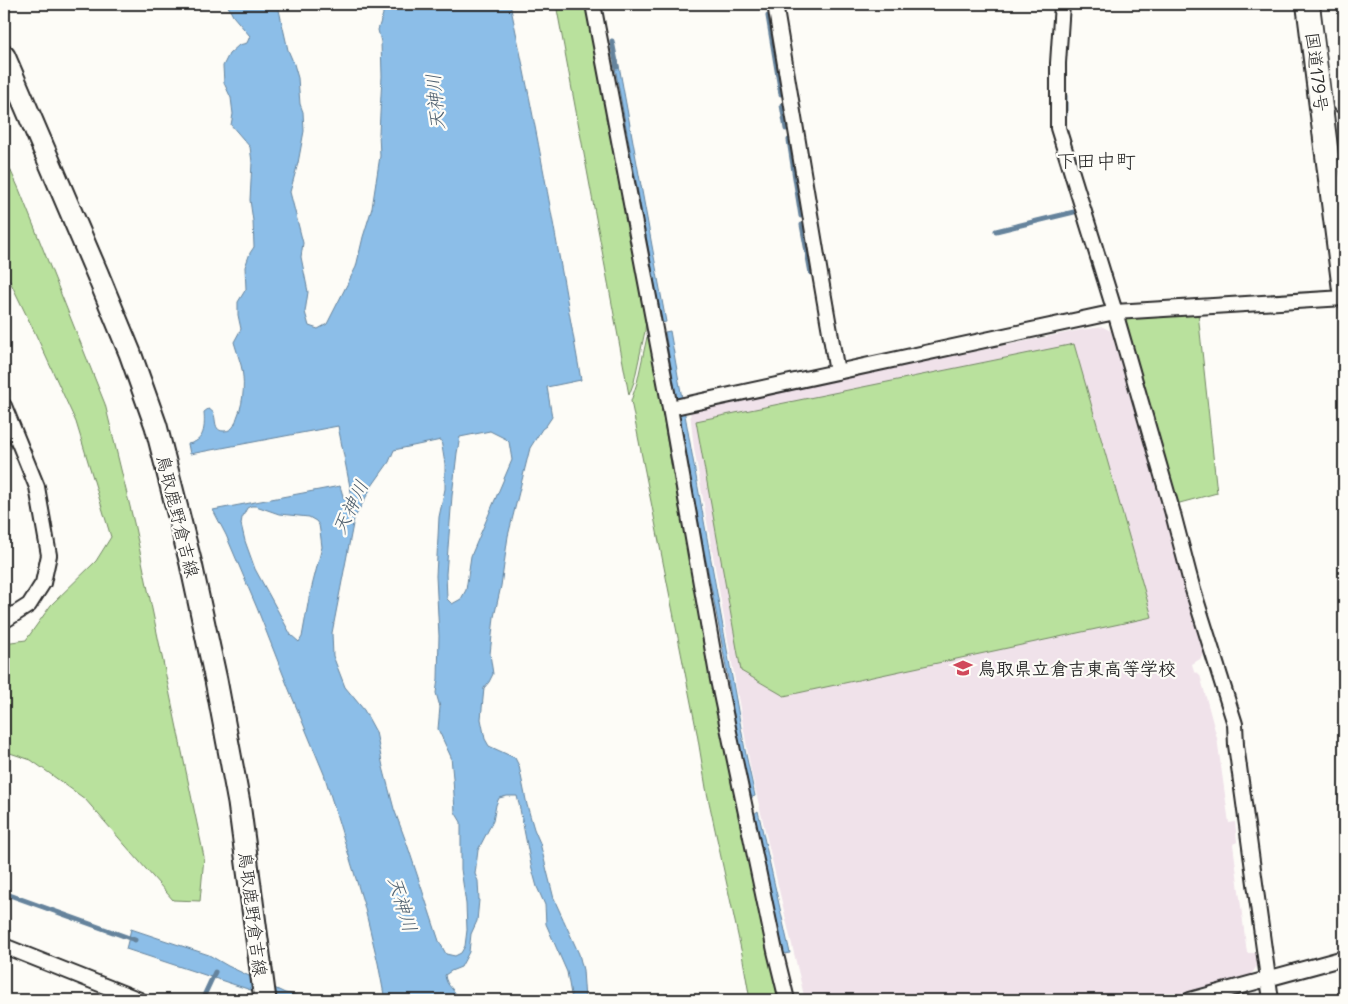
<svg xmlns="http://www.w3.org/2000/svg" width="1348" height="1004" viewBox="0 0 1348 1004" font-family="Delius,'Klee One',sans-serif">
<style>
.built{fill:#f0e2ea}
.green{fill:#b9e19d;stroke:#728664}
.water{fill:#8cbee8;stroke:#65839c;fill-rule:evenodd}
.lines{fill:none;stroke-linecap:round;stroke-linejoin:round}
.stream{stroke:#65839c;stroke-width:5}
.minor-casing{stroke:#2b2b2b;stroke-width:18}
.primary-casing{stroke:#2b2b2b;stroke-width:25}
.trunk-casing{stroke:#2b2b2b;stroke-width:26}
.minor{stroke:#fdfcf7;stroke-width:14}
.primary{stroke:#fdfcf7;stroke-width:21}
.trunk{stroke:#fdfcf7;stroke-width:22}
.labels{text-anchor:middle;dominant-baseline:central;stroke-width:4.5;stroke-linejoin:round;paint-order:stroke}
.street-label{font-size:18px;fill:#2b2b2b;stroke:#fdfcf7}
.poi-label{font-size:18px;font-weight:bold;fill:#2b2b2b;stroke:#fdfcf7;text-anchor:start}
.water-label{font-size:19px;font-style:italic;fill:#4d5e6d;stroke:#fdfcf7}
.quarter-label{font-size:20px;fill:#2b2b2b;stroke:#fdfcf7}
</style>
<rect width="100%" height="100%" fill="#fdfcf7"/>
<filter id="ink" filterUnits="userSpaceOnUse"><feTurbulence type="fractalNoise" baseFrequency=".02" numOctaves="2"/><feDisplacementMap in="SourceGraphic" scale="10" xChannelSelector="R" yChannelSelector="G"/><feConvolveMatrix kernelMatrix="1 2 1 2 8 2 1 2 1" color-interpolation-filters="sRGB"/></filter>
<g filter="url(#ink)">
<!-- built -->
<path class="built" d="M1103,327l8,4 92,316 1,7 -4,5 -8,5 2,8 4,1 2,2 17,63 12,85 6,-1 2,20 -4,2 14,109h10l2,10 -9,13 -90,24h-355l-54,-229 -57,-323 -4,-36 243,-52 147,-30z"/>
<!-- green -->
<path class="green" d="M556,4h30l8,40 52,276 -1,11 -11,51 -5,13z
M4,156l15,33 86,215 29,119 70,334 -4,44 -27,-1 -88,-101 -54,-39 -27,-9v-108l22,-3 25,-35 45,-44 15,-24 -35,-115 -40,-87 -32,-66z
M1198,313l19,180 -41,11 -54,-186z
M647,337h2l24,137 48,257 13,64 35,163 11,42h-30l-8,-46 -36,-166 -9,-55 -66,-332 6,-18z
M1074,344l78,273 -368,79 -43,-25 -45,-250z"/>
<!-- water -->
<path class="water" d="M227,4h55l-3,6 9,40 6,14 4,14 2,26 3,8 1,19 -6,32 -8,29 13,51 -2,14 7,35 -3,20 4,14 9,3 9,-5 29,-57 7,-30 9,-29 8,-52 -1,-23 3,-57 -1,-34 -3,-12 5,-16 -1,-10h128c27,125 49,250 71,376l-34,7 5,30 -6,9 -4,3 -12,19 -22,88 -7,50 -7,31 -4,37 3,20 -4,8 -5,6 -3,31 4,20 4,7 26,12 4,8 8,39 7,24 6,14 14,56 25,55 4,16 2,30h-13l-5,-28 -21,-48 -1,-19 -8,-18 -6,-22 -12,-61 -2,-8h-10l-8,2 -3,7 -3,16 -15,29 -3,24 3,7 1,19 -2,21 -6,13 -2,18 -8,15 -10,4 -6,4c1,12 11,14 13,25h-73l-7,-37 -14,-58 -40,-131 -36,-87 -31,-79 -31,-73 -13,-25 127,-24 4,13 8,-2 -14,-71 -148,28 -2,-10c17,-3 17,-17 16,-32l4,-3c12,3 2,22 16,22 11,0 11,-9 14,-16 6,-14 7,-35 3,-50 -2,-8 -5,-15 -7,-23l7,-13 -3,-14v-13l8,-13 -1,-22 5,-14 4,-6 -1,-26 -3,-21 2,-38 -2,-15 -19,-22 2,-11 -2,-16 -7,-15 -1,-17 6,-12 10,-9 8,-2 3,-7 -17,-20zM490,431l16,8 3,3 3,18 -41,96 -5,34 -5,9 -9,5 -5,-5 -1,-25 6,-78 5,-43 3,-16zM441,440l4,24v25l-6,28 -3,59 3,60 -1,43 -2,14 4,14 -2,22 13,28 2,21 2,34 6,10v47l5,35 1,26 -2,16 -4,7 -6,3 -9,-2 -7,-13 -31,-94 -14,-38 -11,-42 -7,-35 -12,-22 -19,-23 -12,-31 -1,-23 22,-114 18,-33 17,-24 5,-12zM251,506h5l23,8 30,3 7,4 3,4 1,6 2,16 -13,51 -7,39 -3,5 -8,-7 -36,-66 -10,-28 -4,-17 1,-6 5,-10z
M618,60l48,262 -4,1 -48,-261z
M670,331l75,419 10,46 -5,2c-13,-59 -21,-117 -32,-176 -19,-96 -37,-193 -53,-290z
M758,811l32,142 -6,1 -30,-140z
M131,929l78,26 19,11 57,27 37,7h-41l-155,-51z"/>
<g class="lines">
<!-- stream -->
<path class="stream" d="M768,16l13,78
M612,41l5,26
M782,105l4,24
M1065,115v-19
M789,140l12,76
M802,225l9,48
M996,231l78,-19
M4,893l131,47
M202,1000l13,-28"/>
<!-- minor casing -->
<g class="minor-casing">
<path id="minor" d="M593,4l77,404 48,272 57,271 12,49
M775,4l46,276 16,92
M1062,4l-4,59v65l57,184 57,198 21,80 42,134 1,21 35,255
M4,406l33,81 12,68 -6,28 -14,22 -22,14h-3
M670,408l445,-96 229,-14
M4,946l136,54
M1190,1000l154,-42"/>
</g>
<!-- primary casing -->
<g class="primary-casing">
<path id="primary" d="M4,56l93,217 33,80 26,73 35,138 25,116 23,123 26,197"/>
</g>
<!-- trunk casing -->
<g class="trunk-casing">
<path id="trunk" d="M1308,4l36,286
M1332,4l12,98"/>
</g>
<!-- minor -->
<use href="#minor" class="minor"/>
<!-- primary -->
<use href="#primary" class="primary"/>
<!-- trunk -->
<use href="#trunk" class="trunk"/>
</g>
</g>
<!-- icons -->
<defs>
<g id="school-bare" transform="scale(1.5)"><path d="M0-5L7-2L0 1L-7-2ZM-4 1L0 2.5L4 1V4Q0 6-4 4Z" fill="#d1495b" stroke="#fdfcf7" stroke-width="2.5" paint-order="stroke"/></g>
</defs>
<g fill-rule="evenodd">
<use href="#school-bare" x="963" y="668"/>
</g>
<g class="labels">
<!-- street labels -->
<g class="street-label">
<text transform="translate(1317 72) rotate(83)">国道179号</text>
<text transform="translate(178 516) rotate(76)">鳥取鹿野倉吉線</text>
<text transform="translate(253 914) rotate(83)">鳥取鹿野倉吉線</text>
</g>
<!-- poi labels -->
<g class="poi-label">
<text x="978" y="668">鳥取県立倉吉東高等学校</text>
</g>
<!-- water labels -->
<g class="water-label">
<text transform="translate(435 102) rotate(-95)">天神川</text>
<text transform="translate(350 507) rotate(-64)">天神川</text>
<text transform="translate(403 904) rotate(73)">天神川</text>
</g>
<!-- quarter labels -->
<g class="quarter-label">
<text x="1096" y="160">下田中町</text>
</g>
</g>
<!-- margin -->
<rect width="1348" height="1004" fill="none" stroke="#fdfcf7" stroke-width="20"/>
<rect x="10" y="10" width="1328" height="984" fill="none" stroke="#2b2b2b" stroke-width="2" filter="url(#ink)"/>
</svg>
